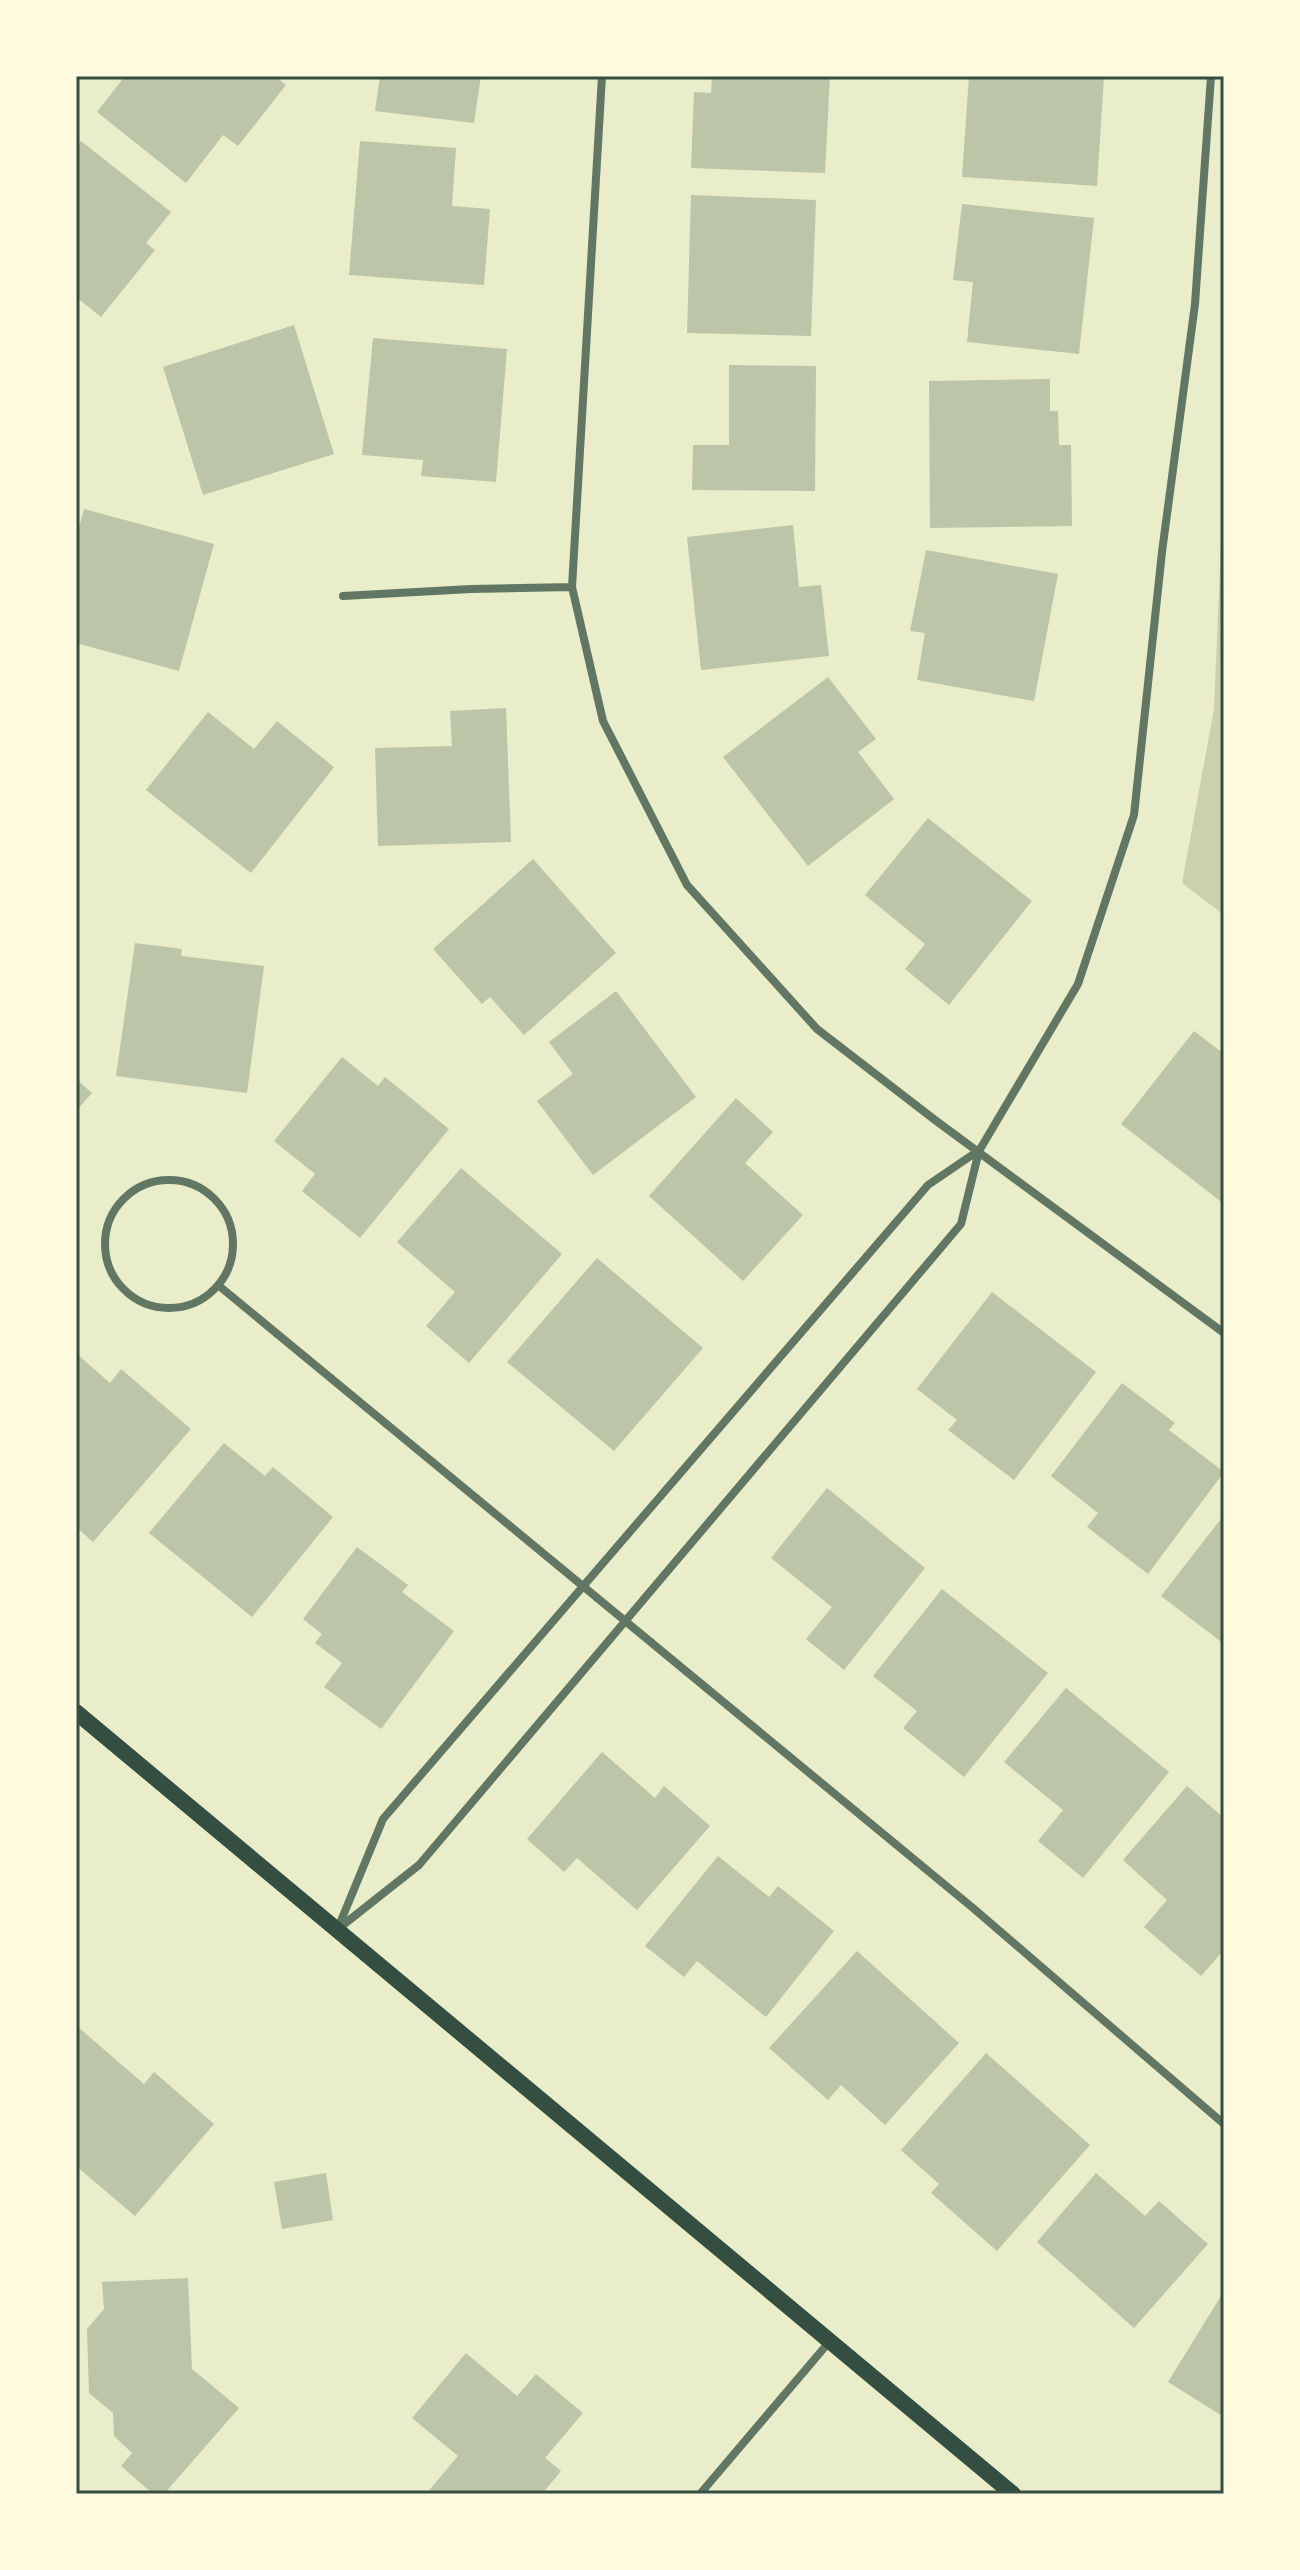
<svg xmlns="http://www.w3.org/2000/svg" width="1300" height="2570" viewBox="0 0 1300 2570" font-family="Overpass,sans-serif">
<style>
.green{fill:#cad2ad}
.building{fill:#bcc5a7}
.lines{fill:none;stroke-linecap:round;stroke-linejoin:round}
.minor{stroke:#617663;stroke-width:8}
.secondary{stroke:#344e41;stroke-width:16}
.neatline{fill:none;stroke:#344e41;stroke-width:3}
</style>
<rect width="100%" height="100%" fill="#e9edc9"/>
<!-- green -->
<path class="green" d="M1224,472v443l-42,-32 32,-174z"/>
<!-- building -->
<path class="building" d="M125,76h150l11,9 -48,61 -15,-11 -37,48 -89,-71z
M380,76h101l-7,47 -99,-12z
M712,76h118l-5,97 -134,-5 3,-76 17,1z
M969,76h135l-7,110 -135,-9z
M81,141l90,71 -25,31 9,7 -54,67 -25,-20v-149z
M360,141l96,7 -4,58 38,3 -6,76 -135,-10z
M691,195l125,5 -5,136 -124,-3z
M962,204l132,14 -15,136 -112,-12 6,-60 -20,-2z
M294,325l40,129 -131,41 -40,-128z
M373,338l134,11 -11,133 -75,-6 2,-16 -61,-5z
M729,365l87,1 -1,125 -123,-1 1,-45h36z
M1050,379v32h8l1,34h12l1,81 -142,2 -1,-147z
M84,509l130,35 -35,127 -103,-28v-105z
M793,525l6,62 22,-2 8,71 -128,14 -14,-133z
M926,550l132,24 -24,127 -117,-21 8,-47 -15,-2z
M828,677l48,62 -18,13 36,47 -86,67 -85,-109z
M506,708l5,134 -133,4 -3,-98 77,-2 -2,-35z
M208,712l46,37 23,-28 57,46 -83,106 -105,-83z
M928,818l104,83 -83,104 -44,-36 20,-25 -60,-49z
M533,859l83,94 -92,82 -34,-38 -8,7 -49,-55z
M135,943l47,6 -1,7 83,10 -17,127 -131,-17z
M616,991l80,106 -103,78 -56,-74 36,-27 -24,-32z
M1194,1031l30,23v150l-103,-80z
M342,1057l36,29 7,-9 64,52 -89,109 -58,-47 13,-17 -41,-33z
M76,1079l16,14 -16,18z
M736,1098l37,34 -28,31 58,52 -60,66 -94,-85z
M461,1168l101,86 -93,109 -43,-37 29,-34 -58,-50z
M597,1258l106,90 -89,103 -107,-89z
M992,1292l104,80 -82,108 -66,-50 9,-10 -40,-31z
M76,1353l34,30 11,-14 70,60 -98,113 -17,-15z
M1122,1383l53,40 -6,7 55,42 -76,102 -61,-47 11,-14 -47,-37z
M224,1443l41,33 8,-9 60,50 -81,100 -103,-84z
M827,1488l98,80 -81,102 -38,-31 26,-32 -61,-49z
M1224,1515v129l-63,-48z
M357,1547l51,38 -6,7 52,39 -73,98 -57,-42 18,-24 -27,-20 7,-9 -19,-15z
M942,1589l106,84 -84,104 -61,-49 14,-17 -44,-35z
M1066,1688l103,84 -86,106 -45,-37 25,-31 -59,-48z
M602,1752l53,46 9,-12 46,40 -73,84 -60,-52 -13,14 -37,-33z
M1187,1786l37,32v132l-23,26 -57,-49 23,-27 -44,-40z
M718,1856l51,41 9,-11 56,45 -68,86 -69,-56 -13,16 -39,-31z
M857,1951l102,92 -74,82 -44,-40 -13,15 -59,-52z
M78,2027l66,57 10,-12 60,52 -79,92 -59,-50z
M986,2053l104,92 -93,106 -66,-58 8,-9 -38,-34z
M326,2173l7,47 -51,9 -8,-47z
M1096,2173l49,43 14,-15 49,43 -74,84 -97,-86z
M188,2278l4,91 47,39 -75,86h-11l-32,-28 11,-13 -18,-17 -1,-23 -24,-20 -2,-64 17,-20 -2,-27z
M1224,2291v126l-56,-35z
M466,2353l51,43 19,-22 47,39 -38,45 16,13 -19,23h-116l32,-38 -46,-38z"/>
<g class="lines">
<!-- minor -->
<path class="minor" d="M602,76l-30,511 31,134 84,164 130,144 118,91 289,213
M343,596l128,-7 101,-2
M105 1244a64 64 0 1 1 128 0a64 64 0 1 1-128 0Z
M218,1285l755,623 251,216
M338,1928l45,-109 545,-634 50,-34
M338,1929l81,-64 542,-641 18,-73 99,-167 56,-169 28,-263 33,-248 16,-228
M700,2494l130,-153"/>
<!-- secondary -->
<path class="secondary" d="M76,1712l937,782"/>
</g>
<!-- border -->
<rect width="1300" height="2570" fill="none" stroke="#fefae0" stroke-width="156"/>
<rect x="78" y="78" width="1144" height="2414" class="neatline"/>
</svg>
